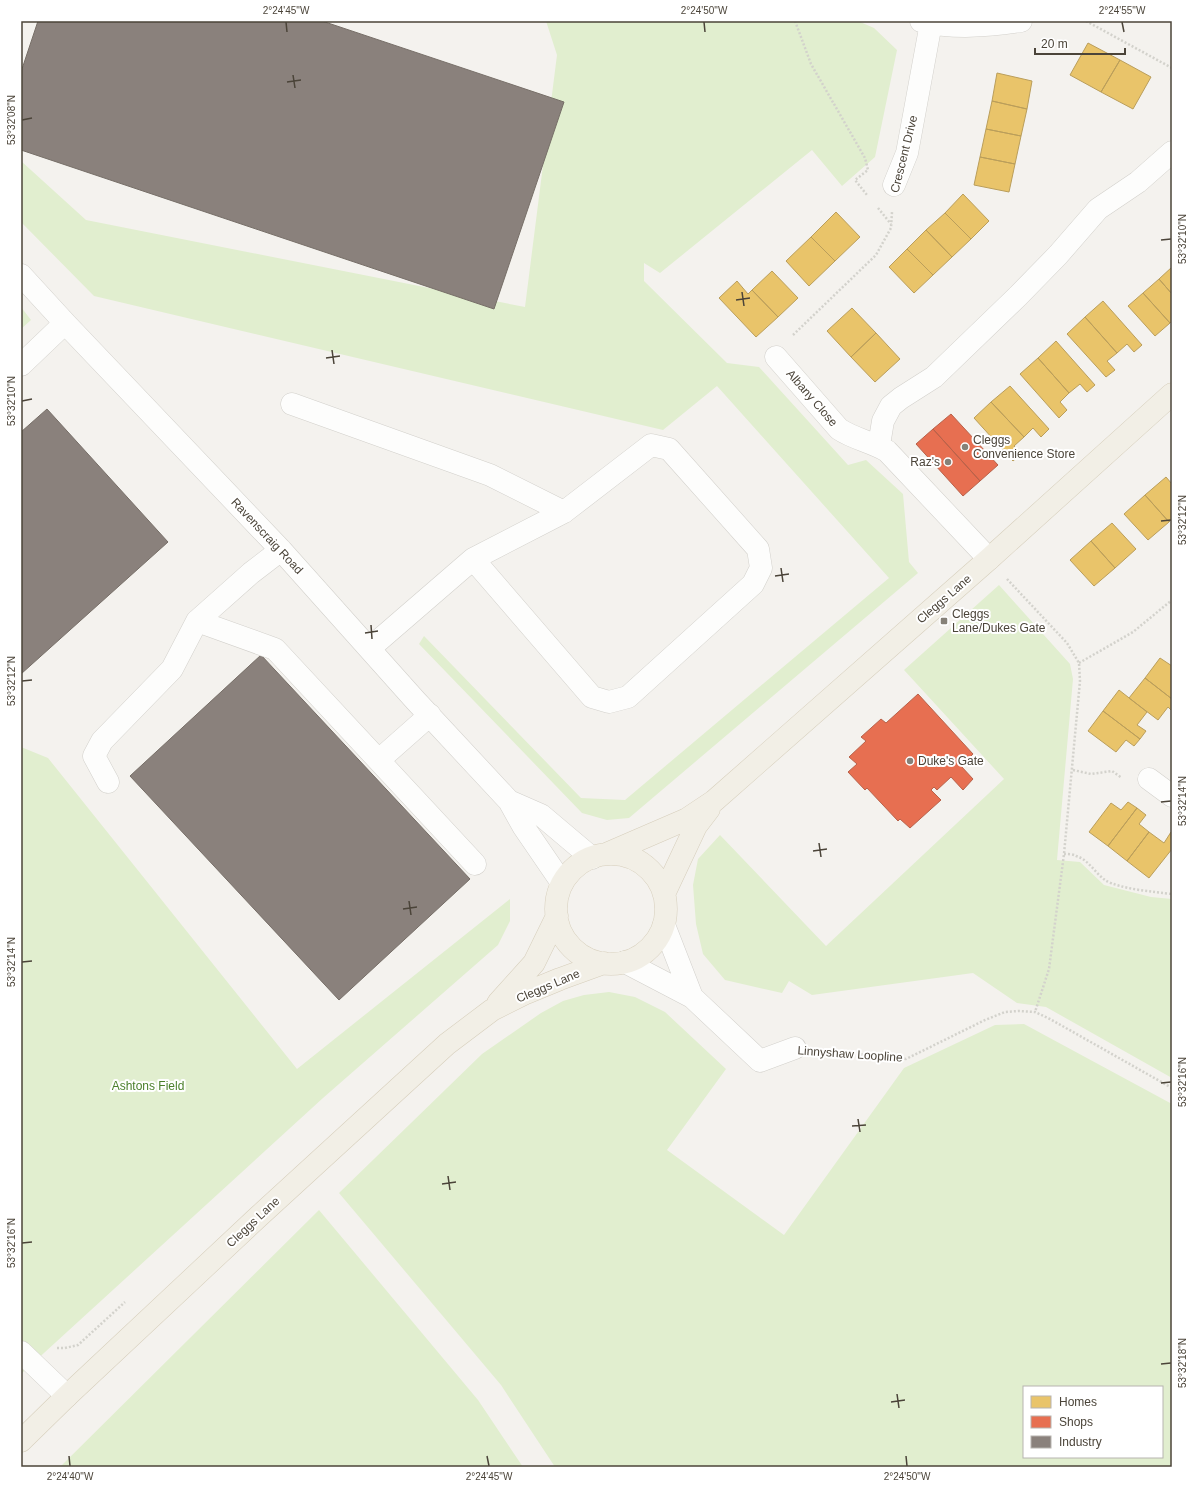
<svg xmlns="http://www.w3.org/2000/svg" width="1193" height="1488" viewBox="0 0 1193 1488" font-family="Helvetica,sans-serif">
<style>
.green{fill:#e1eecf;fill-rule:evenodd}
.homes{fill:#e9c46a;stroke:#ba9e5b}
.shops{fill:#e76f51;stroke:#b8624a}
.industry{fill:#8a817c;stroke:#776f68}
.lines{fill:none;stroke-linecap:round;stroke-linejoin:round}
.minor-casing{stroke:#d2d0cb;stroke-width:23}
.major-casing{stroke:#d6cebb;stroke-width:23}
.path{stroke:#d3d2cc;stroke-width:2.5;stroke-dasharray:2 2;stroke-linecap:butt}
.minor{stroke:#fdfdfc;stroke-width:22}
.major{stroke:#f2efe6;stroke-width:22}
.ticks{fill:none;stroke:#4b4439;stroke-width:1.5}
.poi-dot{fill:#868178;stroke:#fff;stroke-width:1.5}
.labels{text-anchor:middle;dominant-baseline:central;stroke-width:4;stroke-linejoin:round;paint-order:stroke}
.street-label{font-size:12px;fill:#4b4439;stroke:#fff}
.poi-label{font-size:12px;fill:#4b4439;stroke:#fff;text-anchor:start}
.park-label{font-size:12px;fill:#4a7f2a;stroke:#fff}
.neatline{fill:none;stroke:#4b4439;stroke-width:1.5}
.ticks-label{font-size:10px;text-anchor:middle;fill:#4b4439}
</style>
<rect width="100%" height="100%" fill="#f4f2ee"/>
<!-- green -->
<path class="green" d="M546,21h312l16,7 23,22 -22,107 -33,29 -30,-36 -152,123 -16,-10v18l83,82 32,4 89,98 18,-5 37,34 6,68 9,11 -289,245 -22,2 -25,-7 -163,-169 5,-8 157,162 44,2 264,-222 -172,-192 -54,44 -569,-134 -73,-74v-61l65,59 439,87 32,-252z
M21,307l10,13 -10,9z
M999,585l71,79 3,15 -16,181 23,2 24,23 47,12 21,2v179l-126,-71 -29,-4 -44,-30 -161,22 -23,-14 -7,12 -57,-13 -22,-26 -7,-30 -3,-39 5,-26 22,-24 106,111 178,-167 -100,-109z
M21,747l27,11 249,311 213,-170v22l-12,24 -175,153 -302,276z
M609,992l26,5 30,15 61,57 -59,81 117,85 120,-167 91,-43 29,-1 148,80v363h-617l-54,-82 -162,-192 143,-139 59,-41 22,-12 21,-6zM1024,1387h138v70h-138z
M319,1210l159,190 45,67h-463z"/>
<!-- homes -->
<path class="homes" d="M1088,43l32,17 -19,32 -31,-17z
M1120,60l31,17 -18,32 -32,-17z
M997,73l35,8 -5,28 -35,-8z
M992,101l35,8 -6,27 -35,-7z
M986,129l35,7 -6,28 -35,-7z
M980,157l35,7 -6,28 -35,-7z
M963,194l26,27 -18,18 -26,-26z
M836,212l24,25 -25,24 -24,-24z
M945,213l26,26 -19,18 -26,-27z
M926,230l26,27 -19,18 -26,-26z
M811,237l24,24 -26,25 -23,-25z
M907,249l26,26 -19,18 -25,-26z
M1172,267v27l-13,-15z
M772,271l26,27 -20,19 -26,-27z
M1159,279l13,15v27l-2,2 -27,-30z
M737,281l11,13 4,-4 26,27 -22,20 -37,-39z
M1143,293l27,30 -15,13 -27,-30z
M1103,301l39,44 -8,7 -7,-8 -10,9 -32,-36z
M852,308l24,25 -25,24 -24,-26z
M1085,317l32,36 -10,8 8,9 -9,7 -39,-43z
M876,333l24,26 -25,23 -24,-25z
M1056,341l39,44 -8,7 -7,-8 -11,9 -31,-35z
M1038,358l31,35 -9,9 7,8 -8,8 -39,-44z
M1010,386l39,43 -8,8 -8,-9 -9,9 -33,-35z
M991,402l33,35 -10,9 7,8 -8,7 -39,-43z
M1166,477l6,7v35l-3,3 -24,-27z
M1145,495l24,27 -21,18 -24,-26z
M1112,523l24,26 -21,19 -24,-27z
M1091,541l24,27 -21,18 -24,-26z
M1160,658l12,8v33l-27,-21z
M1145,678l27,21v12l-4,-4 -10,13 -29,-22z
M1119,690l28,22 -10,13 9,6 -6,8 -37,-28z
M1103,711l37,28 -6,7 -8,-6 -10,12 -28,-21z
M1128,802l9,6 -29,38 -19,-14 22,-29 10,7z
M1137,808l9,7 -7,9 10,8 -22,29 -19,-15z
M1149,832l15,11 7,-11 1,17 -23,29 -22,-17z"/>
<!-- shops -->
<path class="shops" d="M951,414l47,51 -18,16 -47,-52z
M933,429l47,52 -17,15 -47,-52z
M918,694l55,60 -12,12 12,13 -10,11 -12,-13 -14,13 -3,-3 -3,3 10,10 -31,28 -10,-9 -2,2 -31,-33 -2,2 -17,-18 9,-8 -8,-7 17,-16 -5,-4 20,-18 5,4z"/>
<!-- industry -->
<path class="industry" d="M38,21h284l242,81 -70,207 -473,-159v-78z
M47,409l121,133 -147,132v-242z
M261,655l209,224 -131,121 -209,-224z"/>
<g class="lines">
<!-- minor casing -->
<g class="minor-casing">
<path id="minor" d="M921,21c33,8 67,5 100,0
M894,185l13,-32 24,-130
M21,275l44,48 216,227 134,150 94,101 14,25 39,57
M776,357l63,72c15,10 33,13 48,22l102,108
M21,365l44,-42
M292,404l198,71 74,37
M879,445l4,-24 8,-15 10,-8 33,-21 84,-81 40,-41 40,-46 40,-27 34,-30
M197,621l78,28 200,215
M370,648l103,-89 91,-47 87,-67 18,4 89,100 3,19 -8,16 -125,113 -19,5 -17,-5 -119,-138
M379,760l51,-45
M1149,779l23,17
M108,782l-14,-26 8,-15 70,-72 25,-48 54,-48 30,-23
M509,801l32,14 51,43
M664,925l28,72
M625,962l67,35 68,64 35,-13
M21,1352l46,44"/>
</g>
<!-- major casing -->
<g class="major-casing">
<path id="major" d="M606,854l81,-35 27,-18 275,-242 183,-165
M556 909a55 55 0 1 1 110 0a55 55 0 1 1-110 0Z
M664,894l32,-68 13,-17
M498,1003l36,-40 23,-47
M21,1441l46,-45 191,-179 189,-173 45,-34 34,-17 34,-14 44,-16"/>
</g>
<!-- path -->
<path class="path" d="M795,21l16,43 54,94 3,12 -13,10 12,15
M1086,21l86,47
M878,208l13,16
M793,335l83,-80 15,-27 1,-16
M1007,579l60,64 12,20 1,18 -16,173 -15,115 -14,43
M1079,663l54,-31 39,-32
M1073,770l18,4 21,-3 10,7
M1064,854c4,0 9,0 12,2 12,3 19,17 29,24 14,9 50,12 67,14
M821,1050l85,9 79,-39 20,-8 14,-1 16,1 15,7 122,69
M57,1348h8l13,-3 47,-43"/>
<!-- minor -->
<use href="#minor" class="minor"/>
<!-- major -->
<use href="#major" class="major"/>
</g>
<!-- ticks -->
<path class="ticks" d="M286,22l1,10M704,22l1,10M1122,22l2,10M293,75l2,13M287,82l14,-2M22,120l10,-2M1161,240l10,-1M742,292l2,14M736,300l14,-2M332,350l2,14M326,358l14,-2M22,401l10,-2M1161,521l10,-1M781,568l2,14M775,576l14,-2M371,625l1,14M365,633l13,-2M22,681l10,-1M1161,802l10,-1M819,843l2,14M813,851l14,-2M409,901l2,14M403,909l14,-2M22,962l10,-1M1161,1083l10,-1M858,1119l2,13M852,1126l14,-1M448,1176l2,14M442,1184l14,-2M22,1243l10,-1M1161,1364l10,-1M897,1394l2,14M891,1402l14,-2M69,1456l1,10M487,1456l2,10M906,1456l1,10"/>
<!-- markers -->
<g class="poi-dot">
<circle cx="965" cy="447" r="4"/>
<circle cx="948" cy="462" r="4"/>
<rect x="940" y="617" width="8" height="8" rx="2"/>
<circle cx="910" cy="761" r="4"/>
</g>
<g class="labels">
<!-- street labels -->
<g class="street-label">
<text transform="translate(904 154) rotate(-76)">Crescent Drive</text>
<text transform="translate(812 398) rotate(49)">Albany Close</text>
<text transform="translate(267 536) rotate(47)">Ravenscraig Road</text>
<text transform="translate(944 599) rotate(-41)">Cleggs Lane</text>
<text transform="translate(548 986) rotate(-23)">Cleggs Lane</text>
<text transform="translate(850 1054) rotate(4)">Linnyshaw Loopline</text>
<text transform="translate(253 1222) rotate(-43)">Cleggs Lane</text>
</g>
<!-- poi labels -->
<g class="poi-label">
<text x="973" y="440">Cleggs<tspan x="973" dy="14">Convenience Store</tspan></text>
<text x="940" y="462" text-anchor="end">Raz's</text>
<text x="952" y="614">Cleggs<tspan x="952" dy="14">Lane/Dukes Gate</tspan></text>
<text x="918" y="761">Duke's Gate</text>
</g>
<!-- park labels -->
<g class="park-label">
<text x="148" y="1086">Ashtons Field</text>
</g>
</g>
<!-- border -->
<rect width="1193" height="1488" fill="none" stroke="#ffffff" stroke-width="44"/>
<!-- legend -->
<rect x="1023" y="1386" width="140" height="72" fill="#ffffff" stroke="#b7b4b0"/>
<rect x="1031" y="1396" width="20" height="12" fill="#e9c46a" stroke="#b7b4b0"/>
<text x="1059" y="1406" font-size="12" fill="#4b4439">Homes</text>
<rect x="1031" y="1416" width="20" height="12" fill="#e76f51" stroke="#b7b4b0"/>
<text x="1059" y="1426" font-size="12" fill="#4b4439">Shops</text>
<rect x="1031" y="1436" width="20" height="12" fill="#8a817c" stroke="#b7b4b0"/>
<text x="1059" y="1446" font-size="12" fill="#4b4439">Industry</text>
<!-- scale -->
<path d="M1035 48v6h90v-6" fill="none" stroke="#4b4439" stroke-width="2"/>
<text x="1041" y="48" font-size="12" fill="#4b4439" stroke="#ffffff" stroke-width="3" paint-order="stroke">20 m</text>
<rect x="22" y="22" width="1149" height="1444" class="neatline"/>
<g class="ticks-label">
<text x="286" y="14">2°24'45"W</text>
<text x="704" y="14">2°24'50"W</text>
<text x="1122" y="14">2°24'55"W</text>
<text transform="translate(11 120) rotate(-90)" y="4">53°32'08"N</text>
<text transform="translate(1182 239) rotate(-90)" y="4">53°32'10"N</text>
<text transform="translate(11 401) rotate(-90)" y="4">53°32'10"N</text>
<text transform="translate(1182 520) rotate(-90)" y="4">53°32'12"N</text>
<text transform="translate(11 681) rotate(-90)" y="4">53°32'12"N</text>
<text transform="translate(1182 801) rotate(-90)" y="4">53°32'14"N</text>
<text transform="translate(11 962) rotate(-90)" y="4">53°32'14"N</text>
<text transform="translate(1182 1082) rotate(-90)" y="4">53°32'16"N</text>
<text transform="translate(11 1243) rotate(-90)" y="4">53°32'16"N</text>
<text transform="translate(1182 1363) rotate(-90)" y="4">53°32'18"N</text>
<text x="70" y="1480">2°24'40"W</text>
<text x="489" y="1480">2°24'45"W</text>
<text x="907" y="1480">2°24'50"W</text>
</g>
</svg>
